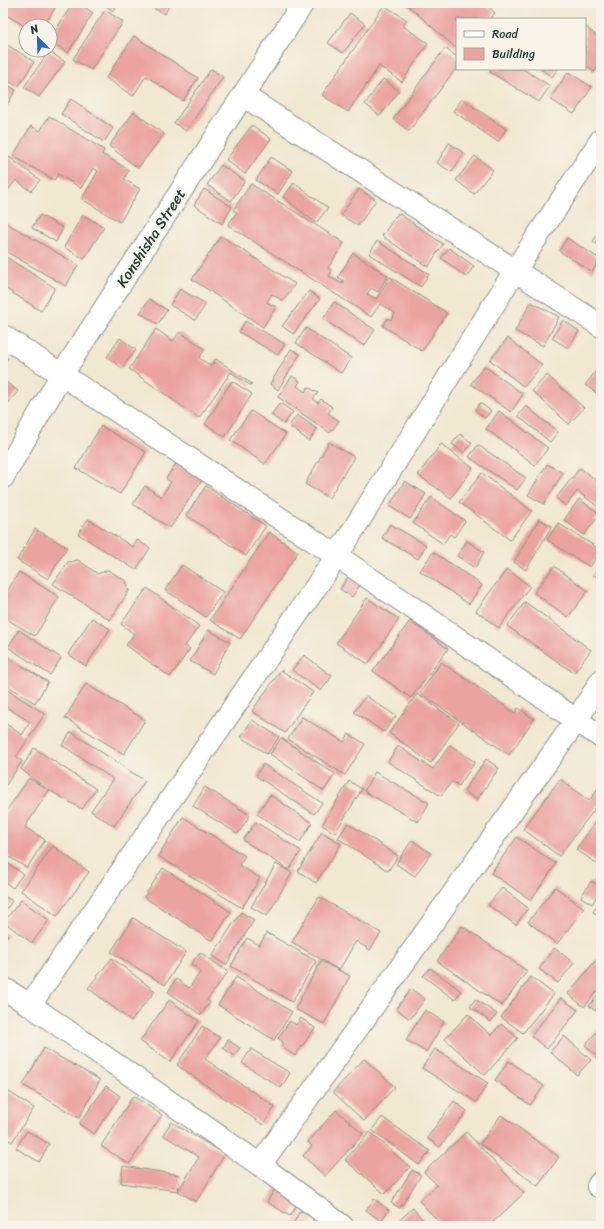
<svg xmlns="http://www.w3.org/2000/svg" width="604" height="1229" viewBox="0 0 604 1229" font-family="Sriracha,sans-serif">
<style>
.building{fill:#eba3a0}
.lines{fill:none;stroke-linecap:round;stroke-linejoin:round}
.minor-casing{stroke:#889282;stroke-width:24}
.minor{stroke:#fff;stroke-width:22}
.labels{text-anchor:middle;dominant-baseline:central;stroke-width:4;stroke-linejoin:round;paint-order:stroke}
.street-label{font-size:15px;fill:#1f3d34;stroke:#f7f3e8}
</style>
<rect width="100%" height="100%" fill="#f7f3e8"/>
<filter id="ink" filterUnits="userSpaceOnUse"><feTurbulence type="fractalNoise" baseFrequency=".025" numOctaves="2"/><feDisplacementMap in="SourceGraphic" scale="8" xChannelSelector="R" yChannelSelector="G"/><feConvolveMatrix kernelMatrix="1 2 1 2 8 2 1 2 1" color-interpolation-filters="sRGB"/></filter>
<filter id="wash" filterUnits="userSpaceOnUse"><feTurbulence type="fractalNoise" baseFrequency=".012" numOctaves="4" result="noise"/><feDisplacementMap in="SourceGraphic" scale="16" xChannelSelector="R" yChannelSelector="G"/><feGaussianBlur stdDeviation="0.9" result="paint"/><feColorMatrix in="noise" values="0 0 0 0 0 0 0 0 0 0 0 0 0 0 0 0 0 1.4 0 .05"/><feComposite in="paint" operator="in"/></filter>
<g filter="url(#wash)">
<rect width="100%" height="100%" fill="#f1e8d1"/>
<g id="blocks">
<!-- building -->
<path class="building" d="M3,3h55l-14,23 -18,1 -23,-14z
M73,3h5l15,10 -25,40 -18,-12v-2z
M102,3h15l-4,8z
M143,3h27l-5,11z
M405,3h79l11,10 -6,6h-32v30z
M384,5l23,15 -4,6 25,17 -26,39 -23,-16 -31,46 -26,-17z
M105,10l18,12 -32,48 -18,-11z
M350,13l15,11 -22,29 -15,-10z
M585,26l16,14v24l-7,8 -9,-8z
M134,36l64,42 -15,23 -37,-25 -13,20 -27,-18z
M3,42l31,20 -16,25 -15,-10z
M445,48l12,9v10l-48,64 -16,-12z
M49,51l16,11 -26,35 -15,-10z
M211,69l12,8 -37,54 -12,-8z
M491,69h32l27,17 -11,16 -49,-30z
M540,69h18l-6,8z
M568,72l24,15 -18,27 -24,-15z
M383,79l16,12 -19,25 -15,-12z
M3,82l13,8 -11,18 -2,-2z
M71,99l42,29 -9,14 -43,-28z
M462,99l44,30 -8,13 -45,-31z
M134,112l30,22 -26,34 -29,-22z
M49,116l55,34 -2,4 27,16 -5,9 16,10 -20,33 -38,-23 16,-28 -5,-3 -12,20 -23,-14 -4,6 -41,-24 18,-30 9,5z
M252,125l19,14 -26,35 -19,-14z
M449,143l15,10 -12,19 -15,-9z
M475,156l18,14 -19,24 -18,-14z
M9,157l31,23 -9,11 -15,-11 -13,17v-32z
M271,157l22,14 -15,23 -22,-14z
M221,165l24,16 -14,20 -24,-16z
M294,183l34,25 -12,15 -33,-26z
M251,184l93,59 -16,25 4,3 -3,5 13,8 2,-3 -6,-4 15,-24 35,23 -10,16 -7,-4 -4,6 9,5 14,-22 57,36 -25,38 -39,-25 5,-8 3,2 4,-7 -15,-9 -9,13 -143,-92 9,-13 -4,-2z
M204,189l28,18 -10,17 -28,-19z
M359,189l17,11 -18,26 -17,-11z
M398,213l45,31 -15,23 -46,-31z
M40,215l23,13 -7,14 -24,-14z
M83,215l21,12 -20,32 -20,-12z
M3,221l75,44 -12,21 -63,-36z
M601,228v18l-8,-4z
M221,236l74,48 -12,17 -11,-7 -5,8 9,5 -13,20 -71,-48z
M567,238l33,21 -8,13 -33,-21z
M377,241l52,33 -8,13 -52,-33z
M449,248l25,18 -8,11 -25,-19z
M3,255l52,33 -14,23 -38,-24z
M180,289l26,15 -11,16 -25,-15z
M309,291l11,8 -27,35 -11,-8z
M149,299l18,11 -9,14 -18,-11z
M334,302l41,28 -11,16 -41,-27z
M531,302l28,15 -16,29 -28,-15z
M563,320l16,11 -11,17 -16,-10z
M245,321l40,23 -7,11 -39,-23z
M306,328l45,30 -10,15 -45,-30z
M156,329l17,12 7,-9 25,17 -6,9 12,8 5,-7 36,25 -2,1 -19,-13 -32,46 -70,-49z
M120,338l16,12 -14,18 -15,-11z
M508,338l34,27 -18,22 -34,-27z
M291,349l9,5 -22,36 -8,-6z
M3,355l5,3 -5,7z
M601,365v25l-3,4 -13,-9z
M484,366l39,28 -12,18 -40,-28z
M547,375l37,33 -15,16 -37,-33z
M292,376l8,5 -3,5 8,6 3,-5 10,6 -5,6 5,4 3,-4 11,8 -4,6 11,8 -9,12 -52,-36z
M3,380l15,11 -15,19z
M232,381l20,13 -27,43 -20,-13z
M280,403l13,9 -9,12 -13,-9z
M480,403l11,8 -6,7 -10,-8z
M526,406l32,26 -8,10 -32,-26z
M251,411l35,23 -21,30 -35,-24z
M499,411l49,37 -13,17 -49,-36z
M297,415l20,14 -8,12 -20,-15z
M101,426l45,26 -26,42 -44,-26z
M460,434l12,9 -8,10 -12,-9z
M329,442l25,15 -25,41 -24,-14z
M441,444l32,24 -22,30 -33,-23z
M478,445l48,33 -9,12 -48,-33z
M178,460l26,17 -34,51 -37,-24 12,-18 16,11 10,-15 -5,-3z
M547,464l16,9 -19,31 -16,-9z
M580,468l21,16v25l-24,-18 -11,15 -10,-8z
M482,473l50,38 -22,29 -51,-38z
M405,481l21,13 -16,25 -21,-13z
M206,486l60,40 -20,30 -60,-41z
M431,497l34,24 -11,16 -4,-3 -7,10 -30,-21z
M579,499l21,15 -16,21 -20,-15z
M88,519l45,28 4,-7 13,8 -14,22 -58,-36z
M539,519l13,7 -26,44 -12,-8z
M558,523l43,27 -11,17 -43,-27z
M390,524l36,21 -8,14 -36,-21z
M35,529l32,18 -19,32 -31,-19z
M269,532l29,20 -58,87 -30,-19z
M467,541l17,11 -9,16 -18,-12z
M433,552l49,33 -13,19 -49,-33z
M78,560l20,14 10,-4 18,11 3,10 -19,29 -57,-36 15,-22z
M601,562v17l-8,-4z
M182,565l41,27 -17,25 -41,-27z
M554,566l34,25 -20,26 -34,-24z
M507,569l23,17 -31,42 -23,-17z
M19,572l40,25 -24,39 -32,-19v-19z
M348,577l12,8 -8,12 -12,-8z
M147,588l52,38 -14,20 5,3 -20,28 -44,-32 8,-11 -13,-10z
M367,598l32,21 -31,45 -32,-21z
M525,602l66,48 -17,23 -67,-47z
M92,618l18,11 -24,37 -18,-12z
M410,621l38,28 -37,49 -38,-27z
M19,630l42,28 -11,17 -42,-28z
M208,630l22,12 -17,32 -23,-13z
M3,654l45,28 -13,21 -32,-20z
M304,655l28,21 -11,15 -29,-21z
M441,662l74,51 3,-5 16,11 -25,36 -89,-62z
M281,670l32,22 -28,41 -33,-22z
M86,684l59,36 -21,34 -59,-36z
M3,687l42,27 -29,43 6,4 -16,24 -3,-2v-61l19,13 8,-13 -27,-17z
M417,694l42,29 -28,40 -42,-30z
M366,696l30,20 -12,16 -30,-20z
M302,717l42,25 5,-8 16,10 -20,31 -57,-36z
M252,720l27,17 -12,17 -26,-17z
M71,732l74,49 -31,45 -23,-15 22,-32 -51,-34z
M281,738l54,36 -11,17 -54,-37z
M450,745l25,17 -16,24 -7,-5 -11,15 -53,-34 10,-16 35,23z
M34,748l62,41 -14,20 -33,-19 -24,37 20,13 -18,28 -24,-15v-37l26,-38 17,11 -25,-20z
M486,759l13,9 -22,32 -13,-9z
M263,764l59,39 -8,11 -58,-38z
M375,772l54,31 -11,19 -54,-31z
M560,779l29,22 12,-17v25l-4,-3 -38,50 -36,-27z
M349,781l13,8 -27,44 -13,-8z
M205,787l45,28 -12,19 -45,-28z
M270,795l42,28 -12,19 -43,-28z
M183,817l62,39 -6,9 21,13 -18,30 -84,-52z
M598,819l3,2v46l-25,-18z
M256,822l45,29 -12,19 -46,-30z
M348,823l50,33 -10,15 -50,-33z
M322,832l19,12 -25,39 -18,-12z
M517,837l39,27 -25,36 -40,-27z
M412,840l19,13 -16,23 -19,-12z
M53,846l36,26 -32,44 -36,-25z
M3,860l20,14 -10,14 -10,-7z
M276,864l16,9 -25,43 -16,-9z
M163,868l68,44 -19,29 -68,-44z
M591,881l10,6v3l-9,14 -11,-7z
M555,887l29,21 -27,36 -29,-22z
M502,888l26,20 -12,17 -28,-20z
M3,895l9,6 -9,13z
M319,897l62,36 -11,17 -14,-9 -17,29 -47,-28z
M21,900l28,20 -17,23 -28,-21z
M601,900v17l-8,-5z
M241,912l13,8 -28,45 -14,-9z
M133,918l53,34 -21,33 -54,-33z
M462,926l65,45 -25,35 -65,-45z
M3,932l5,3 -5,6z
M267,933l49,28 -24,41 -61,-36 16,-28 12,7z
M554,948l20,15 -16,20 -19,-14z
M200,952l28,20 -21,28 3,2 -9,13 -33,-23 8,-13 13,9 12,-17 -10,-7z
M112,958l43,33 -24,30 -43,-33z
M596,960l5,4v23l-17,20 -16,-13z
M321,961l29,15 -26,48 -29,-15z
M430,968l31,23 -6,9 -32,-24z
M236,977l56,35 -18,28 -56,-35z
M531,977l23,17 -31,39 -22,-16z
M411,989l14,10 -15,20 -14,-10z
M601,991v24l-12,-9z
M561,998l17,12 -31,39 -16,-13z
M475,999l22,15 -6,8 -21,-15z
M169,1000l30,21 -29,41 -30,-21z
M425,1010l19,12 -18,30 -20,-12z
M468,1014l23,21 10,-11 17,14 -33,37 -40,-36z
M301,1018l14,10 -20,28 -14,-10 2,-4 -5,-4 12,-17 6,4z
M202,1026l18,12 -15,21 70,48 -12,18 -86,-60z
M599,1029l2,1v30l-16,-15z
M564,1036l27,24 -14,15 -27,-23z
M228,1040l12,8 -6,8 -11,-8z
M44,1048l56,32 -21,38 -56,-33z
M251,1049l39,24 -9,15 -39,-25z
M435,1049l53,34 -12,19 -54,-34z
M364,1059l31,28 -31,34 -31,-29z
M509,1061l35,25 -14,19 -35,-25z
M106,1086l14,10 -26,38 -15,-10z
M3,1088l31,20 -22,34 -9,-5z
M133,1096l29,19 -33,49 -28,-18z
M454,1101l13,10 -27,36 -13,-9z
M336,1110l27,24 -38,42 -22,-20 9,-10 -4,-4z
M501,1115l58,42 -21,29 -58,-42z
M382,1117l48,34 -11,14 -47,-35z
M171,1122l54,32 -29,48 -18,-11 21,-34 -36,-22z
M27,1131l22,13 -10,18 -23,-14z
M370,1132l40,35 -25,27 -40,-34z
M466,1132l58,61 -35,33h-46l-24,-25 18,-16 -13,-13z
M123,1166l57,9 -2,16 -57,-8z
M412,1170l9,5 -21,33 -9,-5z
M276,1187l23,14 -9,15 -23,-14z
M374,1199l15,11 -8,11 -15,-11z
M413,1208l15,18h-35z
M300,1211l14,7 -4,8h-18z"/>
</g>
</g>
<g filter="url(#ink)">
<use href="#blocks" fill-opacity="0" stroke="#889282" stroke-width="1"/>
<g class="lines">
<!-- minor casing -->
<g class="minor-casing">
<path id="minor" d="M244,96l357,230
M3,336l334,220 264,181
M3,477l59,-103 241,-371
M3,988l27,17 230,160 82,61
M30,1005l307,-449 177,-284 87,-132
M260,1165l316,-444 25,-40
M598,1186l3,-4"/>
</g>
<!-- minor -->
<use href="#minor" class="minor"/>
</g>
</g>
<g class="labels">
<!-- street labels -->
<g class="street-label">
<text transform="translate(151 238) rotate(-57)">Konshisha Street</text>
</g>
</g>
<!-- margin -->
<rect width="604" height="1229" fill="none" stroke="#f7f3e8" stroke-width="16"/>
<!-- legend -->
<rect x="456" y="18" width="130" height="52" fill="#f7f3e8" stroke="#a1aaa0"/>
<rect x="464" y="31" width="20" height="6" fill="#ffffff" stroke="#a1aaa0"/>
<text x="492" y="38" font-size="12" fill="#1f3d34">Road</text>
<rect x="464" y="48" width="20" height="12" fill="#eba3a0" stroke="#a1aaa0"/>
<text x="492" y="58" font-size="12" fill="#1f3d34">Building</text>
<!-- north arrow -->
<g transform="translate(38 38) rotate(337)"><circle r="19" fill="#f7f3e8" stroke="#a1aaa0"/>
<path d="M0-3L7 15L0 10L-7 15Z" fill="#1f6fb2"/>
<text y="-6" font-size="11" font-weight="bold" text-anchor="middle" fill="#1f3d34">N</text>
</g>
</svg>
